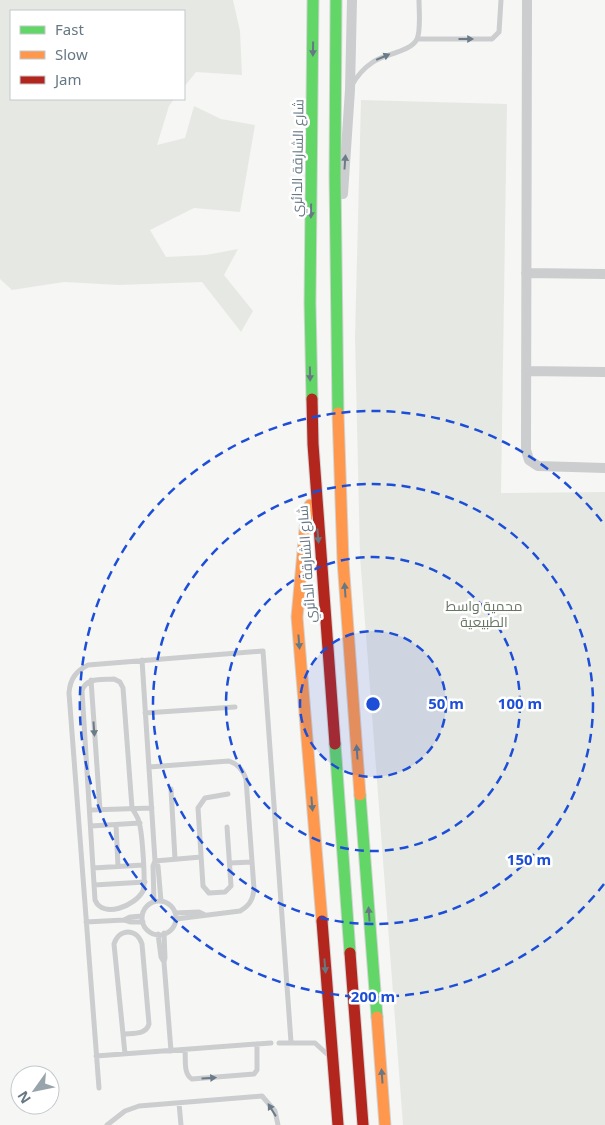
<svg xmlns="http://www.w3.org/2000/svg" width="605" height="1125" viewBox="0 0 605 1125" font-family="'Noto Sans',Cairo,sans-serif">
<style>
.green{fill:#e6e9e3}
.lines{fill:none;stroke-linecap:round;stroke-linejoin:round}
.fast-casing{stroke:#d3d4d4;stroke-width:13}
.slow-casing{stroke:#d3d4d4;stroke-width:13}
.jam-casing{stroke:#d3d4d4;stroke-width:13}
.lane{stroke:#cccdce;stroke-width:5}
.street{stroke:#cccdce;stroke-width:10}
.fast{stroke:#63d668;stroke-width:11}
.slow{stroke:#ff974d;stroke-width:11}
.jam{stroke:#b3261e;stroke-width:11}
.oneway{fill:#6b7c88}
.oneway2{fill:#667884}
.ring{fill:none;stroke:#1d4ed8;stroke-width:2.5;stroke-dasharray:9 6}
.labels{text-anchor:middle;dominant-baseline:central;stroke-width:5;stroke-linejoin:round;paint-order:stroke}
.street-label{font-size:14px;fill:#667884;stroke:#fff}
.park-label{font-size:14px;fill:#667761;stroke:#fff}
.centre{fill:#1d4ed8;stroke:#fff;stroke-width:2.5}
.ring-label{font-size:15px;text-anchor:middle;font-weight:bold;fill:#1d4ed8;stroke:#fff;stroke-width:5;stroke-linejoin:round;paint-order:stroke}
</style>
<rect width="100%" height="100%" fill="#f6f6f5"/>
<!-- green -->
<path class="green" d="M0,0h233l7,31 2,44 -46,-3 -12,15v-76h-173v88h163l-5,7 -12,39 28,-7 9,-32 27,13 34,6 -15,87 -46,-4 -44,22 16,27 40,-2 32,-6 -14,26 29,36 -12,21 -39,-50 -83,3 -55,-3 -52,8 -12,-11z
M361,100l146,4 -6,389 104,-1v633h-202l-43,-569 -5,-219z"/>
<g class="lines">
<!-- fast casing -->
<g class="fast-casing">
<path id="fast" d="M336,0l-1,176 3,237
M312,399l-2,-96 3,-303
M335,744l15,209
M360,795l17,222"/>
</g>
<!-- slow casing -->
<g class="slow-casing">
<path id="slow" d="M338,413l5,148 17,234
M310,505l-4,14 -9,98 25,304
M377,1017l8,108"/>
</g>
<!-- jam casing -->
<g class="jam-casing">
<path id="jam" d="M312,399l1,45 22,300
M322,921l16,204
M350,953l13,172"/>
</g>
<!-- lane -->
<path class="lane" d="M417,39h75l7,-7 2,-32
M352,85c5,-9 12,-17 21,-23 11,-8 38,-10 44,-23 4,-8 2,-29 2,-39
M142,660l13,201 3,5 3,35
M114,679l6,3 3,6 9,120c2,4 6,9 7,14 3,9 7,61 4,69 -8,15 -40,28 -48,9l-13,-209c4,-14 20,-11 32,-12z
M91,680l9,130
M145,713l90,-6
M149,767l80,-6c9,3 14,9 17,18l8,110c-1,11 -5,17 -14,22l-64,8
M171,789l4,70
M90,810l62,-2
M116,825l2,41
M91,826l49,-3
M227,827l4,59 -6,6 -16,1 -6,-7 -5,-78 7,-10 23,-4
M155,861l46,-4
M230,863l22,-1
M93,868l50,-3
M94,885l51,-3
M142 918a17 17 0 1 1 34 0a17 17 0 1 1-34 0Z
M154,902l-1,-36 2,-5
M175,913l24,-1 6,3
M124,920l6,2h13
M86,922l38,-2 6,-3 12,-1
M164,933l1,25 -1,4 7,89
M158,934l3,23 3,5
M123,1034c10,-1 23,1 26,-10l-7,-80c-5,-16 -23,-16 -28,0l11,110
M279,1043h36l12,11
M185,1050c1,9 -2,24 7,29l62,-5 3,-4v-26
M96,1056l175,-13
M99,1088l-30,-395c1,-14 7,-22 19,-28l175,-14 28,391
M179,1103l2,22
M107,1125l18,-14 14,-5 123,-10 13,15 3,14"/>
<!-- street -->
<path class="street" d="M527,0l-1,450 3,10 9,6 67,2
M343,194l7,-104 2,-90
M526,273l79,1
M526,371l79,1"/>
<!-- fast -->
<use href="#fast" class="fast"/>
<!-- slow -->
<use href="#slow" class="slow"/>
<!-- jam -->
<use href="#jam" class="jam"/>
</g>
<!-- one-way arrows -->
<defs><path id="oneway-solid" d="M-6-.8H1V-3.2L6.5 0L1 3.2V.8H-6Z" transform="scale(1.25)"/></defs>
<g class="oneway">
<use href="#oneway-solid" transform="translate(466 39)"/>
<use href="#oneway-solid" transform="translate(383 57) rotate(-23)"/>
<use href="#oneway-solid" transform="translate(345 162) rotate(-86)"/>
<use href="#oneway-solid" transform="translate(94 729) rotate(86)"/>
<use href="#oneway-solid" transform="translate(209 1078) rotate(-4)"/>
<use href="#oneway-solid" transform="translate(272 1110) rotate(-122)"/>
</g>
<g class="oneway2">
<use href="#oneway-solid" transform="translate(313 49) rotate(91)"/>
<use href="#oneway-solid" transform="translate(311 211) rotate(91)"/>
<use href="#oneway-solid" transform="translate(310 374) rotate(89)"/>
<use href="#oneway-solid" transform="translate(318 536) rotate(85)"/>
<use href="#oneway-solid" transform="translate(345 590) rotate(-94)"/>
<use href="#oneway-solid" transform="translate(299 642) rotate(85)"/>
<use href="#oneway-solid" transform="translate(357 752) rotate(-94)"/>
<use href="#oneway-solid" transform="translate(312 804) rotate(85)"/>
<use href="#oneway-solid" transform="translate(369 914) rotate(-94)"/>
<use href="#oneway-solid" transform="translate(325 966) rotate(85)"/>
<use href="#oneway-solid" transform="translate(382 1076) rotate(-94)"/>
</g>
<!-- distance rings -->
<circle cx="373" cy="704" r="73" fill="#1d4ed8" fill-opacity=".12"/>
<g class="ring">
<circle cx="373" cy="704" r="73"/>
<circle cx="373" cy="704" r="147"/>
<circle cx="373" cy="704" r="220"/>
<path d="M604 884A293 293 0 1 1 604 524"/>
</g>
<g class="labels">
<!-- street labels -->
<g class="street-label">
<text transform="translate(297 158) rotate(-89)">شارع الشارقة الدائري</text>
<text transform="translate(306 564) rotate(-94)">شارع الشارقة الدائري</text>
</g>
<!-- park labels -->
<g class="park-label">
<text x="484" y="605">محمية واسط<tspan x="484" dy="16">الطبيعية</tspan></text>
</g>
</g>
<circle cx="373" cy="704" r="8" class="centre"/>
<g class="ring-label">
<text x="446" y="709">50 m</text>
<text x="520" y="709">100 m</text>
<text x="529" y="865">150 m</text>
<text x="373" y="1002">200 m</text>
</g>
<!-- legend -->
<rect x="10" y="10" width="175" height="90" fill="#ffffff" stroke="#c2c9ce"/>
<rect x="20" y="26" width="25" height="8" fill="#63d668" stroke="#c2c9ce"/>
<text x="55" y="35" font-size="15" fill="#667884">Fast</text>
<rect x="20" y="51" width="25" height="8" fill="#ff974d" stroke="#c2c9ce"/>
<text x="55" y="60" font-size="15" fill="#667884">Slow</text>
<rect x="20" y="76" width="25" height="8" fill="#b3261e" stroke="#c2c9ce"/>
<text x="55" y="85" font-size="15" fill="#667884">Jam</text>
<!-- north arrow -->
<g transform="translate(35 1090) rotate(237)"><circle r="24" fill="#ffffff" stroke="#c2c9ce"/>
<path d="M0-4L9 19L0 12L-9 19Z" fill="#98a4ac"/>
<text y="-8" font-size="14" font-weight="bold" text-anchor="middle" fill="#667884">N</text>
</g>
</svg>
